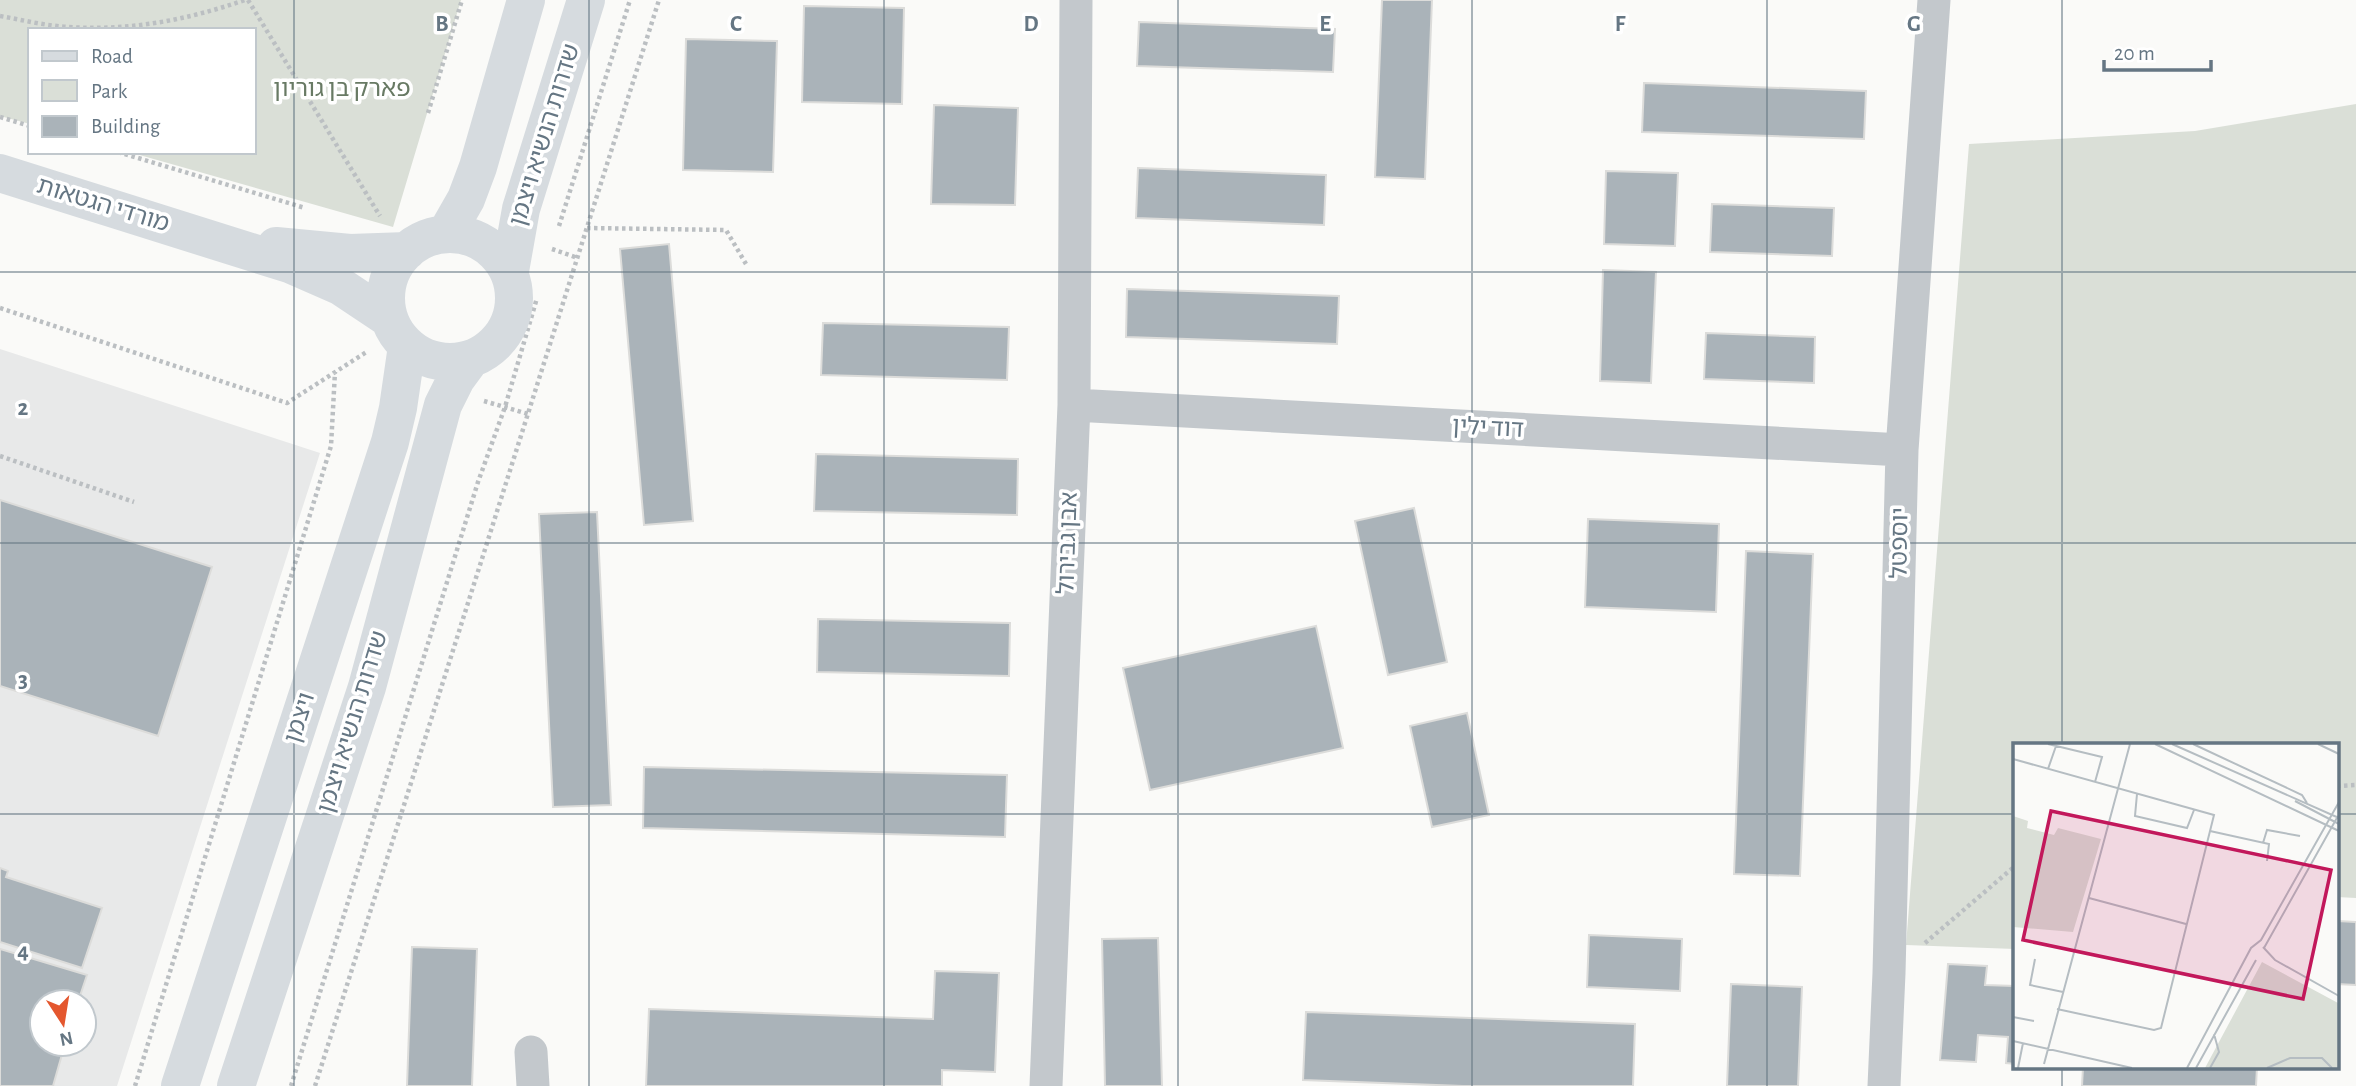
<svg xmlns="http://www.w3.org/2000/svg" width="2356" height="1086" viewBox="0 0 2356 1086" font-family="'Alegreya Sans','Noto Sans Hebrew',sans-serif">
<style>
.built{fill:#e8e9e9;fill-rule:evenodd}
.green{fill:#dadfd7}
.building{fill:#aab3b9;stroke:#dcdcda;stroke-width:2}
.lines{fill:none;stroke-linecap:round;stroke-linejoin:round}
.path{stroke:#bbbfc2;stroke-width:4.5;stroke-dasharray:3.5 3.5;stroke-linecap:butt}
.street{stroke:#c3c8cc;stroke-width:33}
.secondary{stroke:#d6dbdf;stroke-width:38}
.grid{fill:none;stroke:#657683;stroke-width:2;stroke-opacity:0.55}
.labels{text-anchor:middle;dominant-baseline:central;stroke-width:7;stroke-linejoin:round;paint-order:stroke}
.park-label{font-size:24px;fill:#687a64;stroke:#fff}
.street-label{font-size:24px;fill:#657683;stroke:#fff}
.inset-road{fill:none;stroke:#b5bdc2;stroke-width:2}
.view{fill:#c2185b;fill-opacity:0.15;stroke:#c2185b;stroke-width:3.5}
.inset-edge{fill:none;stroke:#657683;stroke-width:3.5}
.grid-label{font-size:23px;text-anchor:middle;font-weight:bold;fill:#657683;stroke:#fff;stroke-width:7;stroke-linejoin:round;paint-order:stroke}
</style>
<rect width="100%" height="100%" fill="#fafaf8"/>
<!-- built -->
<path class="built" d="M0,349l320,104 -203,633h-117zM42,1002h42v42h-42z"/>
<!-- green -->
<path class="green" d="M0,0h461l-68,227 -264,-75h125v-122h-224v94l-30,-8z
M2356,104v794l-19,-1v-152h-322v204l-109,-4 63,-801 226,-13z"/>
<!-- building -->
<path class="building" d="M1382,0h50l-7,179 -50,-2z
M804,6l100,2 -2,96 -100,-2z
M1139,22l196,7 -2,43 -196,-6z
M686,39l91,2 -4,131 -90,-2z
M1644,83l222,8 -2,48 -222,-7z
M934,105l84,3 -3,97 -84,-1z
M1138,168l188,7 -2,50 -188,-7z
M1606,171l72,2 -3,73 -71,-2z
M1712,204l122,4 -2,48 -122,-4z
M669,244l24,277 -49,4 -24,-276z
M1603,270l53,2 -5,111 -51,-2z
M1127,289l212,7 -2,48 -211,-7z
M823,323l186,4 -2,53 -186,-5z
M1706,333l109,4 -1,46 -110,-4z
M816,454l202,5 -1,56 -203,-4z
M0,500l212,67 -54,169 -158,-50z
M1414,508l33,154 -59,13 -33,-154z
M597,512l14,293 -58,2 -14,-293z
M1588,519l131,5 -3,88 -131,-5z
M1746,551l67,3 -13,322 -66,-2z
M818,619l192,4 -1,53 -192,-4z
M1316,626l27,122 -193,42 -27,-122z
M1467,713l22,102 -57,12 -22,-101z
M644,767l363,8 -2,62 -362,-9z
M0,868l8,3 -2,6 96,31 -20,60 -82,-26z
M2337,921l19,1v63l-19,-1z
M1589,935l93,4 -2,52 -93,-4z
M1158,938l4,148h-57l-3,-147z
M412,947l65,2 -5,137h-65z
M0,949l87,26 -9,27h-36v42h23l-12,42h-53z
M1948,964l39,2 -2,19 30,1v78l-9,-1 2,-26 -30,-2 -2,27 -36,-2z
M935,971l64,2 -4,99 -53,-2v16h-296l3,-77 284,10z
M1731,984l71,3 -4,99h-71z
M1306,1012l329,12 -2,62h-170l-160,-6z
M2083,1067l69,2v-2h105l-1,19h-174z"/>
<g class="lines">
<!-- path -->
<path class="path" d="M248,0l132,216
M0,16c23,4 46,10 69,11 61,4 118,-7 176,-27
M428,113l34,-113
M0,117l30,9
M118,152l187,56
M559,226l71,-226
M587,228l139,2 20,34
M552,249l26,9
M0,308l287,95 81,-52
M484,401l44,13
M0,456l134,46
M2337,786l19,-1
M1925,943l90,-77
M135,1086l196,-640 4,-74
M291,1086l187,-604 27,-75 32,-109
M315,1086l344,-1086"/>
<!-- street -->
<path class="street" d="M1074,405l828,45
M531,1052l2,34
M1046,1086l28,-681 2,-405
M1884,1086l5,-113 13,-523 32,-450"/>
<!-- secondary -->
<path class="secondary" d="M0,173l292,92 48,21 48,32
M386 298a64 64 0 1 1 128 0a64 64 0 1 1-128 0Z
M446,234l20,-35 12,-32 48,-167
M276,246l74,7 57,-2
M510,271l11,-62 65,-209
M180,1086l210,-644 8,-34 9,-62
M236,1086l131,-399 76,-282 13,-26 14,-19"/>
</g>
<!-- grid -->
<path class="grid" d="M294,0v1086M589,0v1086M884,0v1086M1178,0v1086M1472,0v1086M1767,0v1086M2062,0v745M0,272h2356M0,543h2356M0,814h2015M2337,814h19M2062,1067v19"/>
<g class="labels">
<!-- park labels -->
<g class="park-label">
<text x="342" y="89">פארק בן גוריון</text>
</g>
<!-- street labels -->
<g class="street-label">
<text transform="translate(545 135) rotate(-73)">שדרות הנשיא ויצמן</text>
<text transform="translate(103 205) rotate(17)">מורדי הגטאות</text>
<text transform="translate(1488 428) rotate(3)">דוד ילין</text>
<text transform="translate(1068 543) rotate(-88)">אבן גבירול</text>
<text transform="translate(1900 543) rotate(-89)">יוספטל</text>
<text transform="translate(300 718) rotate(-72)">ויצמן</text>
<text transform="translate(353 722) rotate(-73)">שדרות הנשיא ויצמן</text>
</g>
</g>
<!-- overview -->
<g transform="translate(2013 743)">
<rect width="326" height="326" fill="#fafaf8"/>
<path d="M0,73l15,5 -1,7 27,7 4,-7 43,11 -28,93 -60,-5zM249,219l76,41v65h-133z" fill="#dadfd7"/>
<path class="inset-road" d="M35,1l54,13 -7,25M142,1l184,87M159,1l167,74M180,1l109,51 5,8M305,1l21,10M0,16l201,56 -53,213 -7,2 -97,-21M35,26l8,-23M124,51l-2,22 52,12 7,-18M282,58l44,23M197,88l59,13 -2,17M250,100l4,-13 33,6M76,155l97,26M250,204l12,13 64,36M251,205l74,-132M22,216l-5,26 33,7M0,274l21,4M0,298l119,27M31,321l86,-320M5,325l5,-25M174,325l64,-120 10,-8 78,-138M183,325l60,-108M197,325l9,-16 -5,-18M254,325l23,-10h32l10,10"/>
<path class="view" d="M38,68l280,59 -28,129 -280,-59z"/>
<rect width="326" height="326" class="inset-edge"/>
</g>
<g class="grid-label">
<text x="442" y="31">B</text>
<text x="736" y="31">C</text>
<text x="1031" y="31">D</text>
<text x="1325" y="31">E</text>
<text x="1620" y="31">F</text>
<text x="1914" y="31">G</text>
<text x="23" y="415">2</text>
<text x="23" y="687">3</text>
<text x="23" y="958">4</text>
</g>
<!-- legend -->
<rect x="28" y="28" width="228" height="126" fill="#ffffff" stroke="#c1c8cd" stroke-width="2"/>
<rect x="42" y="51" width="35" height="10" fill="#d6dbdf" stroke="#c1c8cd" stroke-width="2"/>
<text x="91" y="63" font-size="21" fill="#657683">Road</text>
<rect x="42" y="80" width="35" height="21" fill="#dadfd7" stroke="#c1c8cd" stroke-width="2"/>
<text x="91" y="98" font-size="21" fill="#657683">Park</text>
<rect x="42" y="116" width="35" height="21" fill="#aab3b9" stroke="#c1c8cd" stroke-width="2"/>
<text x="91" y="133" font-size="21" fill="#657683">Building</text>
<!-- north arrow -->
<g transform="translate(63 1023) rotate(168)"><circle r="33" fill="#ffffff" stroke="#c1c8cd" stroke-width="2"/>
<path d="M0-5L12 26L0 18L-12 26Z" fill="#e4572e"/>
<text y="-10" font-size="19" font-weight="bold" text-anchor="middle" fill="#657683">N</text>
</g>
<!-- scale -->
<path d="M2104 60v10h107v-10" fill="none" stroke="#657683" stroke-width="3.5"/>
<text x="2114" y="60" font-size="21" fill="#657683" stroke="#ffffff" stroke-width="5" paint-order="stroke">20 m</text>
</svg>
